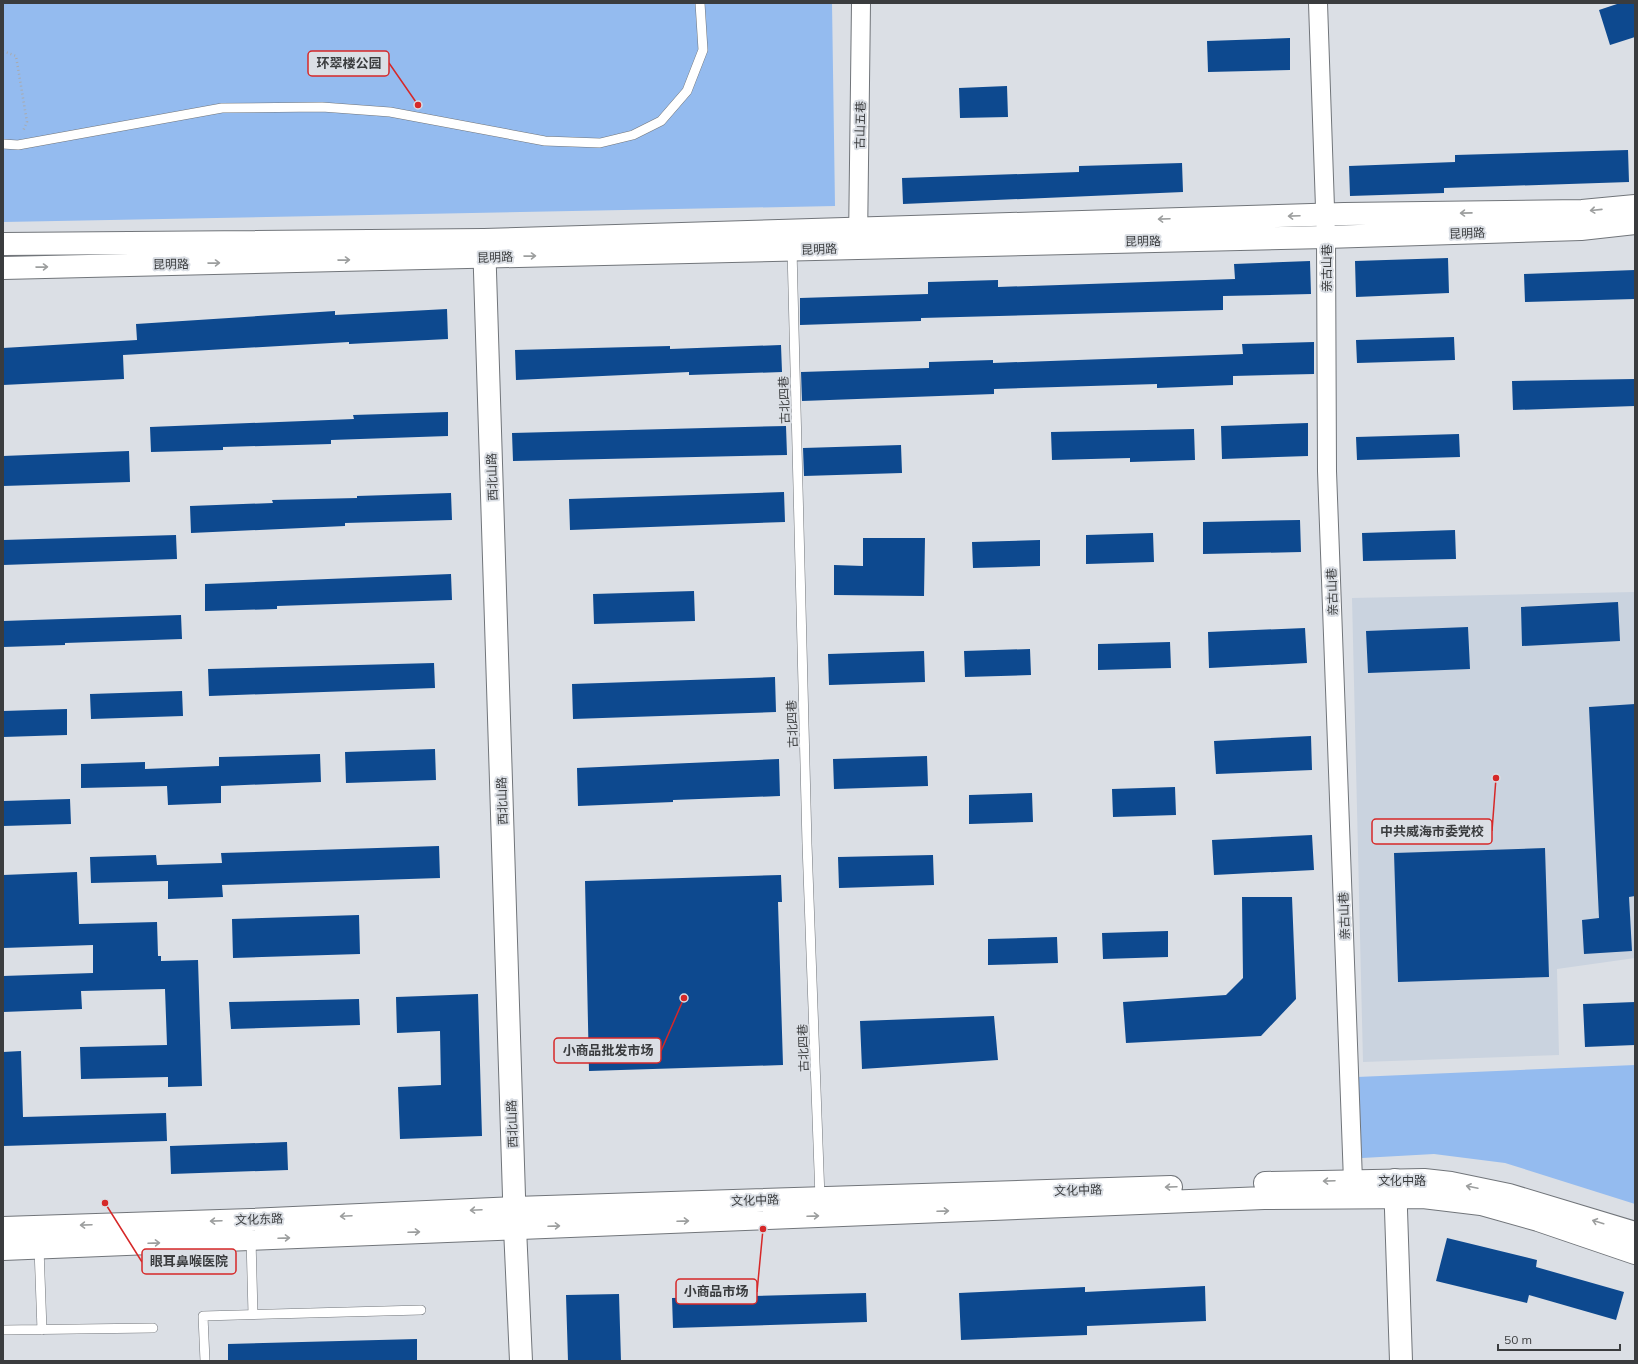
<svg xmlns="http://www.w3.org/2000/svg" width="1638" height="1364" viewBox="0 0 1638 1364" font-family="Mulish,'Noto Sans SC',sans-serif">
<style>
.built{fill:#cad3df}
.green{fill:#94bbef}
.building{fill:#0d498f}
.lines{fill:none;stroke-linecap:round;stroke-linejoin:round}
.lane-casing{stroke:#71757a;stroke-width:10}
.street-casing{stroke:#71757a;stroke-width:20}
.secondary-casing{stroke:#71757a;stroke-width:24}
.primary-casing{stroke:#71757a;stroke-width:24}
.path{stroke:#a8abb0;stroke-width:2.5;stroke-dasharray:1 3;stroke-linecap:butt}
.lane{stroke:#fff;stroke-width:9}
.street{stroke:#fff;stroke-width:18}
.secondary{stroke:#fff;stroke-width:22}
.primary{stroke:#fff;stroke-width:22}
.oneway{stroke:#9c9e9e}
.labels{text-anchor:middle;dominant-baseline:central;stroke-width:4;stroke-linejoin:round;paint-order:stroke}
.street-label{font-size:12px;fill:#3a3c3e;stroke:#dbdfe5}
.leader{fill:none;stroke:#d62828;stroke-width:1.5}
.callout-dot{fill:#d62828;stroke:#dbdfe5;stroke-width:1.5}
.callout{fill:#dbdfe5;stroke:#d62828;stroke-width:1.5}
.callout-label{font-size:13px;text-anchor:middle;font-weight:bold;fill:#3a3c3e}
</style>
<rect width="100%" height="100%" fill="#dbdfe5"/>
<!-- built -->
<path class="built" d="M1635,592v366l-78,11 2,86 -196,7 -11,-464z"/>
<!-- green -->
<path class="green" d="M3,3h829l3,203 -832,16z
M1635,1065v139l-130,-41 -71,-9 -72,4 -5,-81z"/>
<!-- building -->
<path class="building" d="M1620,3h15v34l-25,8 -11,-35z
M1290,38v32l-82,2 -1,-31z
M1007,86l1,31 -48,1 -1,-30z
M1628,150l1,32 -185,6v5l-94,3 -1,-30 106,-4v-7z
M1182,163l1,29 -280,12 -1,-26 177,-6v-6z
M1448,258l1,35 -93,4 -1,-36z
M1310,261l1,33 -88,2v14l-302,8v3l-121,4v-27l128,-4v-12l70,-2v7l237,-8 -1,-15z
M1635,270v29l-110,3 -1,-28z
M447,309l1,30 -99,5v-2l-226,13 1,24 -121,6v-37l134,-8 -1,-16 199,-13v4z
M1454,337l1,23 -98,3 -1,-23z
M1314,342v32l-81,2v9l-76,3v-4l-163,5v5l-192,7 -1,-29 128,-4v-6l64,-2v3l250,-9 -1,-10z
M781,345l1,27 -93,3v-3l-173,8 -1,-30 155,-4v3z
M1635,379v27l-122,4 -1,-29z
M448,412v24l-117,4v4l-108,3v3l-72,2 -1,-25 204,-8 -1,-4z
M1308,423v33l-86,3 -1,-33z
M786,426l1,29 -274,6 -1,-28z
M1194,429l1,31 -65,2v-4l-78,2 -1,-28z
M1459,434l1,23 -103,3 -1,-23z
M901,445l1,28 -98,3 -1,-28z
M129,451l1,31 -127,4v-30z
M784,492l1,30 -215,8 -1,-31z
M451,493l1,27 -107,3v3l-154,7 -1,-27 83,-3 -1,-3 85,-2v-2z
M1300,520l1,32 -98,2v-32z
M1455,530l1,29 -93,2 -1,-28z
M1153,533l1,29 -68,2v-29z
M176,535l1,24 -174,6v-25z
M863,538h62l-1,58 -90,-1v-30l29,1z
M1040,540v26l-67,2 -1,-26z
M451,574l1,26 -175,6v3l-72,2v-27z
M694,591l1,30 -101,3 -1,-30z
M1618,602l2,39 -98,5 -1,-39z
M181,615l1,24 -117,4v2l-62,2v-26z
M1468,627l2,42 -102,4 -2,-42z
M1305,628l2,35 -98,5 -1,-36z
M1170,642l1,26 -73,2v-26z
M1030,649l1,26 -66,2 -1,-26z
M924,651l1,31 -96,3 -1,-31z
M434,663l1,25 -226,8 -1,-27z
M775,677l1,35 -203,7 -1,-35z
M182,691l1,25 -92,3 -1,-25z
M1635,704v192l-6,1 3,54 -48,3 -2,-34 17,-2 -10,-211z
M67,709v26l-64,2v-26z
M1311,736l1,34 -96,4 -2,-33z
M435,749l1,31 -90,3 -1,-31z
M320,754l1,28 -100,4v17l-53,2 -1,-19 -86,2v-24l64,-2v7l74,-3v-9z
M927,756l1,30 -94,3 -1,-30z
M779,759l1,37 -107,4v2l-95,4 -1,-38z
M1175,787l1,28 -63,2 -1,-28z
M1032,793l1,29 -64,2v-29z
M70,799l1,25 -68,2v-25z
M1312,835l2,35 -100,5 -2,-35z
M439,846l1,32 -218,7 1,12 -55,2v-18l-77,2 -1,-26 66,-2 1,10 65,-2 -1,-10z
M1545,848l4,129 -151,5 -4,-129z
M933,855l1,30 -95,3 -1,-31z
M77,872l2,52 78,-2 1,34h3v5l37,-1 4,126 -34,1v-10l-87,2 -1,-32 87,-2 -2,-56 -84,2 1,18 -79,3v-36l90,-3v-28l-90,3v-73z
M781,875l1,27h-4l5,163 -194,6 -4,-190z
M1242,897h50l4,102 -35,37 -135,7 -3,-41 103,-7 17,-17z
M359,915l1,39 -127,4 -1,-39z
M1168,931v26l-65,2 -1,-26z
M1057,937l1,26 -70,2v-26z
M478,994l4,142 -82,3 -2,-52 43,-2 -1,-54 -43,2 -1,-36z
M359,999l1,26 -129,4 -2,-27z
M1635,1002v43l-50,2 -2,-43z
M994,1016l4,44 -136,9 -2,-48z
M21,1051l2,66 143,-4 1,28 -164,5v-94z
M287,1142l1,28 -117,4 -1,-28z
M1447,1238l90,22 -1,7 88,25 -8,28 -87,-25 -2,8 -91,-22z
M1205,1286l1,35 -119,5v9l-126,5 -2,-47 126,-6v5z
M866,1293l1,29 -194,6 -1,-30z
M619,1294l2,67h-53l-2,-66z
M417,1339v22h-189v-17z"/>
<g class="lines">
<!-- lane casing -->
<g class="lane-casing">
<path id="lane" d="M3,144l15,1 204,-37 100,-1 68,5 155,29 55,2 33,-8 28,-14 26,-30 16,-41 -3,-47
M792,249l15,595 13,354
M251,1239l2,75
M39,1248l3,82
M3,1330l150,-2
M205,1361l-2,-45 218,-6"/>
</g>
<!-- street casing -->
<g class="street-casing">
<path id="street" d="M1318,3l8,234 1,234 26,710
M858,243l3,-240"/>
</g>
<!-- secondary casing -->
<g class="secondary-casing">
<path id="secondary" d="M484,240l31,988 6,133
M1395,1180l6,181"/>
</g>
<!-- primary casing -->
<g class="primary-casing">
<path id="primary" d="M3,244l481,-4 860,-26 238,-3 53,-5
M3,268l1323,-31 255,-8 54,-6
M1265,1183l159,-3 27,3 58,12 126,38
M3,1228l248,-8 264,-12 656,-21
M3,1249l1261,-51 159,-1 58,7 57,16 97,33"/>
</g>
<!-- path -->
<path class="path" d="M3,51l13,5 11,66 -4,9"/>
<!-- lane -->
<use href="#lane" class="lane"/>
<!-- street -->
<use href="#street" class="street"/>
<!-- secondary -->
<use href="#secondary" class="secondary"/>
<!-- primary -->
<use href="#primary" class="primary"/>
</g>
<!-- one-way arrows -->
<defs><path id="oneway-shaft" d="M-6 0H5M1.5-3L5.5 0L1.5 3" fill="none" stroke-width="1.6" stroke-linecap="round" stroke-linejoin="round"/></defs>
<g class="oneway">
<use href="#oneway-shaft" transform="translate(1596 210) rotate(174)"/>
<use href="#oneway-shaft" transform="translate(1466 213) rotate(179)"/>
<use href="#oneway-shaft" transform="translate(1294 216) rotate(178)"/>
<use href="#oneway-shaft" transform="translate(1164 219) rotate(178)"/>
<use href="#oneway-shaft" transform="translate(530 256) rotate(-1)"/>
<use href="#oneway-shaft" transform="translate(344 260) rotate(-1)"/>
<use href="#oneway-shaft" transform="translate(214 263) rotate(-1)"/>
<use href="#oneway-shaft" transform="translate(42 267) rotate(-1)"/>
<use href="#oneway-shaft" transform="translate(1329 1181) rotate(178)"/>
<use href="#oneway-shaft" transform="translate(1171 1187) rotate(178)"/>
<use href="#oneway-shaft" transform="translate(1472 1187) rotate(-168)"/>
<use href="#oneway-shaft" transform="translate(476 1210) rotate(177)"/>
<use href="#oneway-shaft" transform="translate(943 1211) rotate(-2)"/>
<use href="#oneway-shaft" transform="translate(346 1216) rotate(177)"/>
<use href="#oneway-shaft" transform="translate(813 1216) rotate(-2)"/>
<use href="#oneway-shaft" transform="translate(216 1221) rotate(178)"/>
<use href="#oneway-shaft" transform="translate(683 1221) rotate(-2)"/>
<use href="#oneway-shaft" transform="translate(1598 1222) rotate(-163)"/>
<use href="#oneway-shaft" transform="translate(86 1225) rotate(178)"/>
<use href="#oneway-shaft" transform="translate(554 1226) rotate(-2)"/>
<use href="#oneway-shaft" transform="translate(414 1232) rotate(-2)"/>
<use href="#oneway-shaft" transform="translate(284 1238) rotate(-2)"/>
<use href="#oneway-shaft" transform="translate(154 1243) rotate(-2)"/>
</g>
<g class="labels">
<!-- street labels -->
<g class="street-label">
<text transform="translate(860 125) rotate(-89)">古山五巷</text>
<text transform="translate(1467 233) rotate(-2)">昆明路</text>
<text transform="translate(1143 241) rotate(-1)">昆明路</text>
<text transform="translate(819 249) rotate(-2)">昆明路</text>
<text transform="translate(495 257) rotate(-2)">昆明路</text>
<text transform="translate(171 264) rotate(-1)">昆明路</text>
<text transform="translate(1326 268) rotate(-90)">亲古山巷</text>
<text transform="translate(784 400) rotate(-92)">古北四巷</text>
<text transform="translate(492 477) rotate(-92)">西北山路</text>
<text transform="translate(1332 592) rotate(-92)">亲古山巷</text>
<text transform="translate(792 724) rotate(-92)">古北四巷</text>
<text transform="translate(502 801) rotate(-92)">西北山路</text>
<text transform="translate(1344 916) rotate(-92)">亲古山巷</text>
<text transform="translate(803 1048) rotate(-92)">古北四巷</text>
<text transform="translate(512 1124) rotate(-92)">西北山路</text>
<text x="1402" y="1180">文化中路</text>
<text transform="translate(1078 1190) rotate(-2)">文化中路</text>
<text transform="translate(755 1200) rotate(-2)">文化中路</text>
<text transform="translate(259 1219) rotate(-2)">文化东路</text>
</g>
</g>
<!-- callouts -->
<path class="leader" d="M418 105L389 63M1496 778L1492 831M684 998L661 1051M105 1203L142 1262M763 1229L757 1292"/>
<g class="callout-dot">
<circle cx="418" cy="105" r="4"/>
<circle cx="1496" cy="778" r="4"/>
<circle cx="684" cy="998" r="4"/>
<circle cx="105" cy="1203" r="4"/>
<circle cx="763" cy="1229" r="4"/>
</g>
<g class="callout">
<rect x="308" y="51" width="81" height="25" rx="4"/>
<rect x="1372" y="819" width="120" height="25" rx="4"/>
<rect x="554" y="1038" width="107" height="25" rx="4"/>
<rect x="142" y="1249" width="94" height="25" rx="4"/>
<rect x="676" y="1279" width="81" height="25" rx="4"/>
</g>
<g class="callout-label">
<text x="349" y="68">环翠楼公园</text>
<text x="1432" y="836">中共威海市委党校</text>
<text x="608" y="1055">小商品批发市场</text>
<text x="189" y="1266">眼耳鼻喉医院</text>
<text x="716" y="1296">小商品市场</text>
</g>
<!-- border -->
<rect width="1638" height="1364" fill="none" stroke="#3a3c3e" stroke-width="8"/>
<!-- scale -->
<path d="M1498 1344v6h122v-6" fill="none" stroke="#3a3c3e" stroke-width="2"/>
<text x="1504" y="1344" font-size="12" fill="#3a3c3e" stroke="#dbdfe5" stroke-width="3" paint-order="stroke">50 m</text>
</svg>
